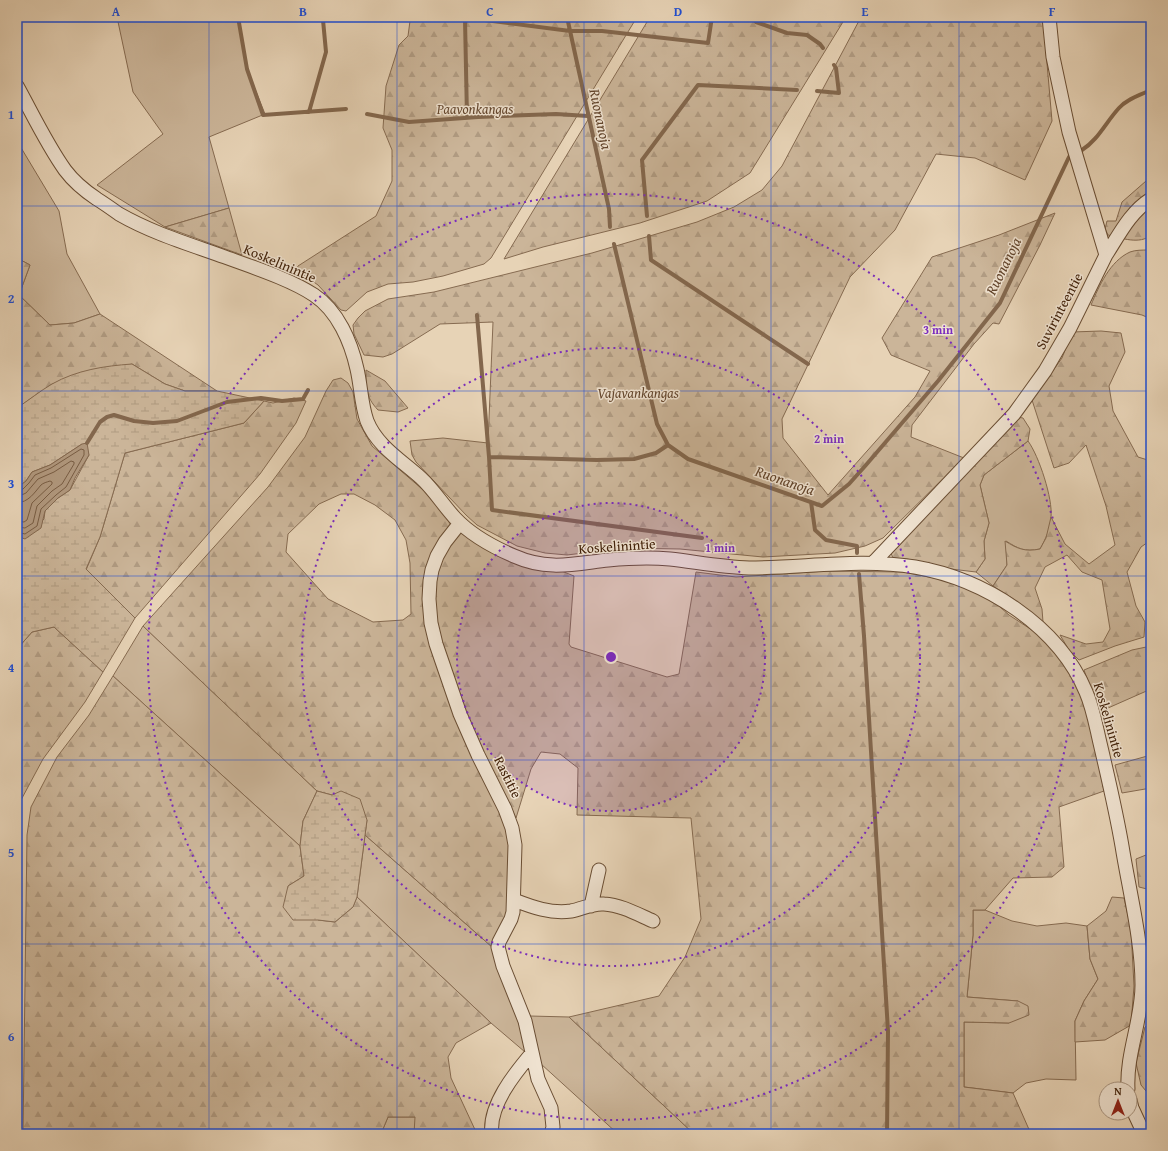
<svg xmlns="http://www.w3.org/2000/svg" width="1168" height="1151" viewBox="0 0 1168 1151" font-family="'Gentium Book Plus',serif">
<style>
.green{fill:#cbb599;stroke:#866b51}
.forest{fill:url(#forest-firs);stroke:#866b51;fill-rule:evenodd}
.wetland{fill:url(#wetland-marsh);stroke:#866b51}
.water{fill:#af967b;stroke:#83674d}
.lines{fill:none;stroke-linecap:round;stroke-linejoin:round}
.shore{stroke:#785c42;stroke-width:1}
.stream{stroke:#83674d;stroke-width:4}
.street-casing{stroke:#6a4e34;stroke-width:15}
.street{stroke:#efe2d0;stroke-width:13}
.grid{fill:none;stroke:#1d4ed8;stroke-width:1;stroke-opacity:0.55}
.ring{fill:none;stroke:#7b2cbf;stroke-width:2;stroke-dasharray:2 4}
.labels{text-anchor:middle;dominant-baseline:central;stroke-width:3;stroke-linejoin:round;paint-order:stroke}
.park-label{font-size:14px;font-style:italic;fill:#64462d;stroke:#efe2d0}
.street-label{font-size:14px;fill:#412109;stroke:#efe2d0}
.water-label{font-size:15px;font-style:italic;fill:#62442b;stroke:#efe2d0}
.centre{fill:#7b2cbf;stroke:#efe2d0;stroke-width:2}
.ring-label{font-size:12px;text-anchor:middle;font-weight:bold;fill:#7b2cbf;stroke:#efe2d0;stroke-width:3;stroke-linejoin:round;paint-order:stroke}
.neatline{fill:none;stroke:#1d4ed8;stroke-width:1.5}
.grid-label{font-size:13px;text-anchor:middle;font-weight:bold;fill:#1d4ed8}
</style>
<defs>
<pattern id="forest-firs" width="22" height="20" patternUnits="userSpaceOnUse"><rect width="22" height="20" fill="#cbb599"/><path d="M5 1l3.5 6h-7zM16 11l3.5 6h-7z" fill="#b09b82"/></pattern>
<pattern id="wetland-marsh" width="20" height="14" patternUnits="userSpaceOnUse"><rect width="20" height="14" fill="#cbb599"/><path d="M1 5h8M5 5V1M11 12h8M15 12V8" fill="none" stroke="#b09b82"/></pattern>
</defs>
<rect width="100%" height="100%" fill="#e7d3b6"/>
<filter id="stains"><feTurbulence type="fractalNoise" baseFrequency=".005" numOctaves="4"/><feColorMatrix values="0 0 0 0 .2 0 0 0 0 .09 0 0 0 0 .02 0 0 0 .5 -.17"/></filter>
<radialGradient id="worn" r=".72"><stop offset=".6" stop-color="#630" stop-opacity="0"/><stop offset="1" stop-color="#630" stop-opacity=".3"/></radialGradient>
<!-- green -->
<path class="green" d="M117,17h121l9,52 18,45 -56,23 20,71 -64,19 -68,-42 66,-51 -30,-42z
M17,141l42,70 8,43 33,60 -26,9 -24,2 -31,-30 11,-30 -13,-7z
M1028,441c11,15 25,58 23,76 0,11 -6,23 -11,32 -16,3 -21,0 -34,-8l1,24 -14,21 -17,-14 9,-13 -1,-18 5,-18 -9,-38 4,-10z
M143,626l174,165 -14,30 -3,25 -187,-170z
M365,835l127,112 29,79 4,26 -34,-29 -134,-126z
M973,910h12l27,11 25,5 29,-3 21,3 3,33 8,20 -14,22 -9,20 1,59 -30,-1 -20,4 -13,10 -49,-6v-65l45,1 9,-22 -51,-4 6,-62z
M530,1016l39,1 125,117h-76l-77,-70z
M388,1117h28l-2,17h-31v-5z"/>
<!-- forest -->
<path class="forest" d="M408,17h229l-146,241 -7,6 -41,12 -30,6 -25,2 -21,8 -21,19 -5,-1 -23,-25 -20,-14 -1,-3 1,-2 78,-50 16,-35v-31l-9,-22 3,-42 13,-41 9,-9 2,-15z
M650,17h196l-96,156 -43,28 -67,22 -97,24 -39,12z
M861,17h182l9,104 -27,59 -50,-22 -39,-4 -41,76 -45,47 -68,142 1,19 45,57 87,-98 15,-26 -39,-16 -9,-17 50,-81 67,-22 56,-22 -15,32 -41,79 -6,-1 -19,21 -62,81 -1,12 53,21 -81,80 -18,8 -30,7 -72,4 -83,-8 -57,-1 -56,7 -22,-2 -28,-7 -40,-21 -11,-10 -50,-53 -4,-7 -2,-14 33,-3 45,5 5,-121 -53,2 -48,30 -9,3 -19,-2 -10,-21 -1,-9 5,-7 7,-7 23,-12 46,-7 158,-39 105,-31 37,-15 28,-17 20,-24z
M1151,179v56c-11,10 -30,3 -43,0l-3,-6 2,-8h9l6,-19 24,-21z
M229,208l13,47 -77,-28z
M1148,250l3,4v65l-9,-4 -51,-10c8,-19 19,-44 39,-53 5,-2 13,-2 18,-2z
M17,258l13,7 -11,30 31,30 24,-2 26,-9 117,77h-32l-20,-7 -33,-20 -80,20 -35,24z
M1101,331l20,2 4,19 -16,34 4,25 25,46 13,4v79l-10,7 -14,25 9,34 9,16 -1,15 -29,9 -36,14 -10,-10 -9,-15 26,9 17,-2 7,-13 -8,-49 -20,-8 -15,-17 -22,12 -10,21 7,21 1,13 -31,-24 -19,-12 14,-21 -2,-24c13,8 20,11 35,8l6,-11 5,-21 14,27 24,20 26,-19 -9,-39 -20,-61 -17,18 -15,5 -22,-68 30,-42 10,-26z
M366,370l19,11 23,27 -10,4 -20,-2c-13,-14 -12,-22 -12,-40z
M341,378l7,5 5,9 4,27 15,27 64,55 16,26 -17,22 -7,82 78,191 4,25 -1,59 -3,14 -14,27 -127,-112 2,-15 -35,-25 -15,-4 -174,-165 125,-139 37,-50 21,-46 7,-11zM341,494h13l21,11 20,15 11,20 4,23 1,51 -8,6 -30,2 -45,-23 -42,-47 2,-18 31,-30z
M294,398l12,3 -10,22 -36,51 -125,144 -49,-48 14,-33 25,-84 119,-30 20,-22 9,2z
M1017,417l6,1 7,11 -2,12 -44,34 -4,10 9,38 -5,18 1,18 -9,13 -25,-3 -44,-10 -14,-1 -3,-7z
M459,531l44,24 56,15 15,6 -5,68 2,3 96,30 12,-3 17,-102 40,5 90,-6 77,1 52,10 35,16 19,17 29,19 23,26 15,22 14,34 14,75 -45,16 5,60 -12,10 -39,1 -28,32h-12v25l-6,62 51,4 10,5 1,9 -20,8 -45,-1v65l49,6 18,41h-337l-125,-117 90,-21 26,-39 16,-38 -10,-101 -114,-3 1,-47 -18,-14 -19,-2 -10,17 -15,49 -47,-96 -26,-76 -8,-35v-35l9,-23z
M54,627l49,45 -18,30 -42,57 -22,41 -4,38v-189l15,-17z
M1151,646v43l-52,23 -15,-42 48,-20z
M113,676l187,170 4,30 -16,10 30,34 17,2 18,-15 4,-10 134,126 -35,20 -8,14 3,21 26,56h-63l1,-17h-27l-5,12v5h-360l4,-299 4,-28 26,-50 32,-42z
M1151,755v33l-29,5 -7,-28z
M1151,853v37l-12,-3 -3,-28z
M1112,897l12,1 7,31 3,57 -3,39 -26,15 -30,2v-21l9,-20 14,-22 -8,-20 -3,-33 19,-15z
M1151,1023v74l-10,-12 -5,-22 9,-36z"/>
<!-- wetland -->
<path class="wetland" d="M132,364l33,20 20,7h32l47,10 -20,22 -119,30 -25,84 -14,32 49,49 -32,54 -49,-45 -22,5 -15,17v-113l8,2 19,-19 1,-8 13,-13 12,-8 19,-35 -7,-11 -32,21 -18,7 -6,9 -9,7v-80c12,-8 23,-17 35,-24 25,-14 52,-18 80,-20z
M317,791l15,4 9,-4 19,8 7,21 -10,77 -4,10 -18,15 -17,-2h-25l-10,-13 5,-21 16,-10 -4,-30 3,-25z"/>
<!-- water -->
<path class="water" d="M87,443l2,12 -14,23 -5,12 -12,8 -13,13 -4,17 -16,11 -8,-3v-48l9,-7 6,-9 18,-7 32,-21z"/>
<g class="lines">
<!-- shore -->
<path class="shore" d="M17,491l6,-2 6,-6 6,-8 16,-7 30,-19 3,1v5l-18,32 -10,8 -15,14 -4,17 -12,8 -8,-2
M17,497l9,-4 12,-14 16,-7 17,-11 3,1v2l-12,20 -10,7 -15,15 -4,17 -8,5 -8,-1
M17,503c12,-1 17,-10 24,-18 2,-2 6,-3 9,-4l2,1v2l-20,19 -5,17 -3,2 -7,-1"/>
<!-- stream -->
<path class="stream" d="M238,17l9,52 16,46 83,-6
M567,17l42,192 1,18
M752,17l4,5 31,11 20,2 13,9 3,4
M817,91l22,2 -3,-25 -2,-3
M309,112l17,-60 -3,-32 -7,-3
M367,114l42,8 69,-5 78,-3 32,2
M467,118l-2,-99h12l93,12h32l106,12 4,-26
M1082,150c16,-10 24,-28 37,-42 8,-9 21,-13 32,-18
M647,216l-5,-56 56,-75 99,5
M649,236l2,24 157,104
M614,244l43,180 11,21 20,14 134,47 27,-22 17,-19 72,-84 62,-78 69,-146
M477,315l12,142 108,3 37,-1 22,-6 12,-8
M87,443l13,-21 7,-5 7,-2 20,6 19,2 24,-2 50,-19 34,-4 21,3 21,-2 5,-9
M489,457l3,53 210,28
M811,502l4,28 11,10 31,6v7
M859,574l5,62 24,395 -1,103"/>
<!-- street casing -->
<g class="street-casing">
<path id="street" d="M17,86c15,27 30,59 48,84 9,12 20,21 32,29 8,5 15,10 22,15 33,19 70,30 106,43 27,10 65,22 89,38 24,16 37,47 43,74 4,17 4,35 10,52 10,25 34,39 54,57 13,12 22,27 34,40 15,16 38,29 59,38 34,15 59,8 94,4 21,-2 41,-3 62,-1 26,3 52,8 79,9 55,0 111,-10 166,-1 69,12 143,58 171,125 7,16 10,34 14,51 8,34 16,68 22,103 7,44 20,94 20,139 0,35 -16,69 -14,104
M1106,255c13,-20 24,-43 45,-56
M460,523l-15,19 -8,14 -5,14 -2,11 -1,18 2,24 5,21 24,70 18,41 27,54 7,19 3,17 -2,67 -2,7 -12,23 -1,5 5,19 22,55 13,58 13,29 2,19 -2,7
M873,563l141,-149 31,-43 25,-43 36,-73 -37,-123 -16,-75 -4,-40
M514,900c18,7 37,14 57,11 11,-2 21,-8 33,-7 17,1 33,10 49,17
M591,906l8,-36
M1130,1100l2,8 12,26
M492,1134c-4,-28 23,-61 40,-81"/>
</g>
<!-- street -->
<use href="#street" class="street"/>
</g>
<!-- grid -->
<path class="grid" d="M209,17v1117M397,17v1117M584,17v1117M771,17v1117M959,17v1117M17,206h1134M17,391h1134M17,576h1134M17,760h1134M17,944h1134"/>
<!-- distance rings -->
<circle cx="611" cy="657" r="154" fill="#7b2cbf" fill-opacity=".12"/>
<g class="ring">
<circle cx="611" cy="657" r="154"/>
<circle cx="611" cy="657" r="309"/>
<circle cx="611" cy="657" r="463"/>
</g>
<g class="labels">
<!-- park labels -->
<g class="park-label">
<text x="475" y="109">Paavonkangas</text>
<text x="638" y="393">Vajavankangas</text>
</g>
<!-- street labels -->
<g class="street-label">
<text transform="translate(280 263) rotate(23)">Koskelinintie</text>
<text transform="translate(1059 311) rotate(-62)">Suvirinteentie</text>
<text transform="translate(617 546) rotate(-4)">Koskelinintie</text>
<text transform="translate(1109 720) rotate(74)">Koskelinintie</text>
<text transform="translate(508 777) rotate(64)">Rastitie</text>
</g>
<!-- water labels -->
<g class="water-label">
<text transform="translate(601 119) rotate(78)">Ruonanoja</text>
<text transform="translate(1003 266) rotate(-64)">Ruonanoja</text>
<text transform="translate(785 480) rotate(19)">Ruonanoja</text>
</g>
</g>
<circle cx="611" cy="657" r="6" class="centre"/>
<g class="ring-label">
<text x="938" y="334">3 min</text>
<text x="829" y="443">2 min</text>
<text x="720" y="552">1 min</text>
</g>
<!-- margin -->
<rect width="1168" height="1151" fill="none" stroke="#e7d3b6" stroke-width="44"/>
<!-- north arrow -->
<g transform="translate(1118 1101)"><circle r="19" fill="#efe2d0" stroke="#a99580"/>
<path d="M0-3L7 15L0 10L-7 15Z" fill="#8f2418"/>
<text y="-6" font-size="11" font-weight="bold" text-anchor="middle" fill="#412109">N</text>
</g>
<rect x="22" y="22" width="1124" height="1107" class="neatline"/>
<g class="grid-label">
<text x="116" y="16">A</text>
<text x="303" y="16">B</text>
<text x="490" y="16">C</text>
<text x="678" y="16">D</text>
<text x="865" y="16">E</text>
<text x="1052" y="16">F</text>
<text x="11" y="119">1</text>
<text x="11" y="303">2</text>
<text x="11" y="488">3</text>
<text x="11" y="672">4</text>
<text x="11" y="857">5</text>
<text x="11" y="1041">6</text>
</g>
<rect width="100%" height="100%" filter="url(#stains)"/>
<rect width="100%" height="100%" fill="url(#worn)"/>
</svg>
